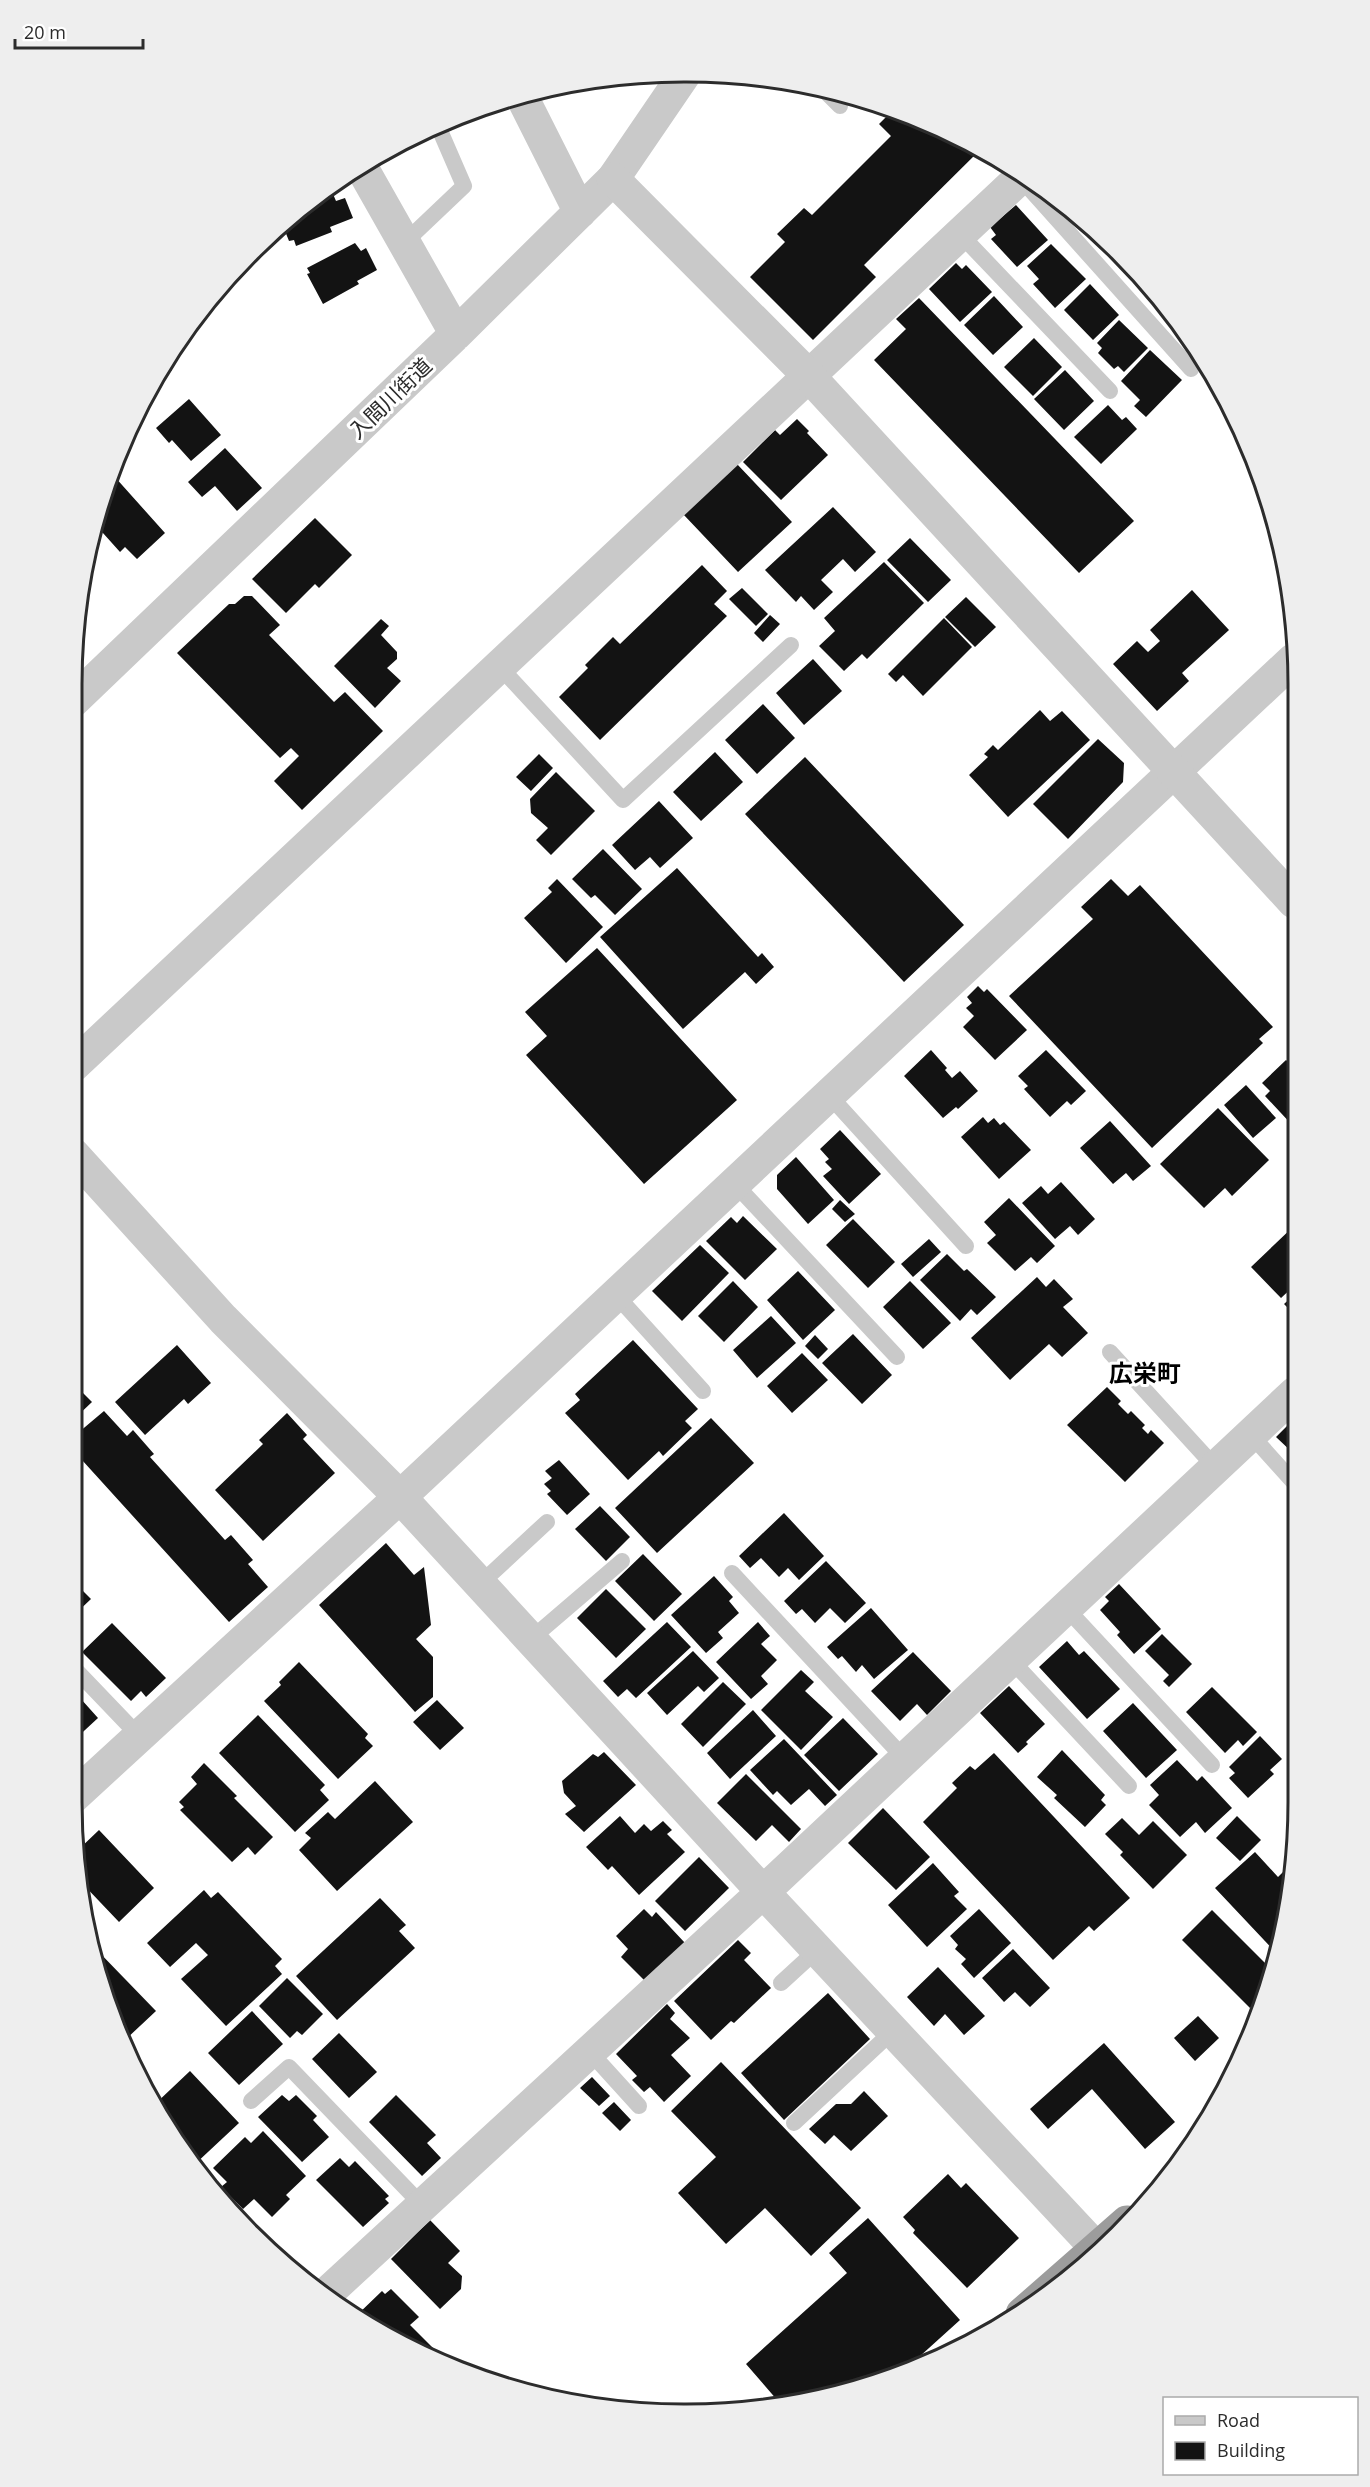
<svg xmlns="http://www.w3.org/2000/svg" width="1370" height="2487" viewBox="0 0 1370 2487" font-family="'Open Sans','Noto Sans JP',sans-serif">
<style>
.building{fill:#131313}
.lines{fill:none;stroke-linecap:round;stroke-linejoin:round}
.service{stroke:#c9c9c9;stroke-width:16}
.minor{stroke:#c9c9c9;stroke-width:33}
.tertiary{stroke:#c9c9c9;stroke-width:33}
.trunk{stroke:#9c9c9c;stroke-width:33}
.labels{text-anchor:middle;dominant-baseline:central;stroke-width:6;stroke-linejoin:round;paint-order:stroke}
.street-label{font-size:21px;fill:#2c2c2c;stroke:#fff}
.quarter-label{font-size:24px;font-weight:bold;fill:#000;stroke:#fff}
.rim{fill:none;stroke:#2c2c2c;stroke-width:3}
</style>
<rect width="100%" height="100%" fill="#fff"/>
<!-- building -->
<path class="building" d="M893,110l88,39 -117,116 12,12 -63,63 -63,-63 35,-35 -8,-8 27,-26 8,7 79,-79 -12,-12z
M333,194l3,7 9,-3 8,20 -23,9 2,5 -36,14 -2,-6 -5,1 -6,-15 23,-22z
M1016,205l32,35 -31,27 -26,-28 5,-4 -6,-8z
M1089,224l15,17 -3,3 -16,-17z
M355,243l6,8 5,-3 11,22 -20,11 2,3 -36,20 -16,-30 3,-1 -3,-5z
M1051,244l35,35 -31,29 -22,-24 6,-5 -12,-13z
M956,263l6,6 4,-4 26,27 -32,30 -31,-33z
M1131,271l25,30 -1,1 -27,-28z
M1090,284l29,31 -26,25 -29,-30z
M994,296l29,31 -30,28 -29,-30z
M919,298l215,223 -55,52 -205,-213 32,-31 -10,-10z
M1119,320l29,28 -24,24 -6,-6 -4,3 -16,-16 4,-5 -5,-5z
M1034,338l28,29 -29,29 -29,-29z
M1150,350l32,30 -36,37 -12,-11 6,-6 -19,-19z
M166,363l6,7 -23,20 5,-11z
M1065,370l29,31 -30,29 -30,-31z
M189,399l32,36 -30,26 -19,-21 -3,3 -13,-15z
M1108,405l14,15 4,-3 11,12 -36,35 -27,-27z
M797,419l12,12 -2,2 21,22 -47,45 -38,-38 32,-32 5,5z
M225,448l37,40 -25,23 -22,-25 -13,11 -14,-15z
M737,464l55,58 -54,50 -55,-58z
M114,476l51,57 -28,26 -12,-12 -5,5 -26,-29z
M833,507l43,45 -21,20 -12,-13 -22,21 12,12 -19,18 -13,-14 -5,6 -31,-32z
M315,518l37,37 -33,33 -4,-4 -29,29 -34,-34z
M910,538l41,42 -23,22 -41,-42z
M884,562l40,41 -57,56 -5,-5 -18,17 -25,-25 16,-15 -11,-13z
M702,565l25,26 -13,13 13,12 -127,124 -41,-43 29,-29 -3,-3 28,-28 7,7z
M742,588l26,26 -12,12 -27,-27z
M1192,590l37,40 -47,43 7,8 -32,30 -44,-47 24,-23 11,11 12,-11 -10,-11z
M244,596h8l28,29 -11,10 65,67 11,-10 38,39 -81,79 -28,-29 25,-25 -8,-8 -11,10 -103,-105 52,-49h6z
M966,597l30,30 -21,20 -30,-30z
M770,615l10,9 -17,18 -9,-9z
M944,618l28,29 -49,49 -20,-21 -7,7 -8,-8z
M381,619l8,7 -8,9 16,17v7l-10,9 14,13 -26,27 -41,-42z
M813,659l29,32 -38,34 -28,-32z
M763,704l32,34 -38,36 -32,-34z
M1040,710l10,11 12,-10 28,29 -82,77 -39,-42 19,-18 -4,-3 9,-9 5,5z
M1098,739l26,24 -1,19 -55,57 -35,-35z
M715,752l28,30 -42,39 -28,-29z
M539,754l14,14 -22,23 -15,-14z
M805,757l159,168 -60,57 -159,-168z
M556,772l39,39 -44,44 -15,-15 12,-12 -17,-15 -1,-14z
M659,801l34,37 -33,30 -10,-11 -15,13 -23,-25z
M603,849l39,40 -27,26 -20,-20 -4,3 -19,-19z
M677,868l81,89 4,-4 12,14 -18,17 -11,-12 -62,57 -83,-92z
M557,879l46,48 -37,36 -42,-45 28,-26 -4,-4z
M1111,879l17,17 12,-11 133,142 -14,12 4,4 -111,105 -143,-152 84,-77 -12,-12z
M597,948l140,152 -93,84 -118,-129 21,-19 -22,-24z
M978,986l6,6 3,-3 40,41 -32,30 -32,-33 11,-11 -8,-8 6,-5 -5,-6z
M931,1050l16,18 -2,2 7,8 8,-7 18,20 -20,18 -2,-2 -13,11 -39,-42z
M1046,1050l40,41 -15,14 -4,-4 -17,16 -26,-28 4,-3 -10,-10z
M1286,1060l8,7v60l-29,-31 5,-5 -8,-8z
M1246,1085l30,33 -23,20 -29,-33z
M1218,1108l51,52 -37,36 -7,-8 -21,20 -44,-44z
M983,1117l5,6 6,-5 6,7 4,-3 27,28 -32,29 -38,-42z
M1110,1121l41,45 -18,15 -7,-8 -13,11 -33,-36z
M840,1130l41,44 -32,30 -26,-28 9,-7 -7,-7 4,-3 -9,-10z
M796,1157l38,43 -26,24 -31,-35v-14z
M1061,1182l34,37 -17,16 -8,-9 -15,13 -33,-36 19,-17 7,8z
M1009,1198l46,48 -18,17 -6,-6 -16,14 -28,-28 9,-8 -12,-13z
M840,1200l15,14 -10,8 -13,-13z
M743,1216l34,33 -32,31 -39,-39 25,-24 6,6z
M853,1219l42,43 -27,26 -42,-43z
M1295,1225v60l-14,13 -30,-31z
M929,1239l12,13 -28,25 -12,-13z
M700,1245l29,28 -47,48 -30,-30z
M947,1254l17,17 3,-2 29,28 -19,18 -6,-6 -11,12 -40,-41z
M798,1271l37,39 -32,30 -36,-40z
M1037,1277l9,10 8,-8 19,20 -10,8 25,26 -26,24 -13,-13 -39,36 -39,-42z
M733,1281l25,26 -34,35 -26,-26z
M910,1281l41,42 -28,26 -40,-42z
M1295,1294v21l-11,-11z
M771,1316l25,27 -39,35 -24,-28z
M853,1334l39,41 -30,29 -40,-41z
M815,1335l13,14 -10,10 -13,-13z
M633,1340l65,69 -13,12 7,7 -29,28 -4,-5 -31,29 -63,-67 15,-13 -5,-6z
M177,1345l34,38 -23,21 -4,-5 -39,36 -30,-33z
M802,1353l26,27 -36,33 -25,-27z
M72,1382l20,20 -20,19z
M1107,1387l14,14 -3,3 10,10 3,-3 14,14 -3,3 6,6 3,-4 13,13 -39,39 -58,-57z
M104,1411l23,25 6,-6 21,24 -4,3 75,83 6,-5 22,25 -5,4 20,23 -39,35 -157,-173v-11z
M287,1413l20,22 -4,4 32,34 -72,68 -48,-51 48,-46 -4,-4z
M711,1418l43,45 -97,90 -42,-45z
M1290,1423l5,6v23l-1,2 -18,-17z
M559,1460l31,34 -23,21 -20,-21 4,-3 -7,-7 8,-6 -7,-7z
M600,1506l30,31 -24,24 -31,-32z
M784,1513l40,43 -25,24 -11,-12 -9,9 -18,-19 -11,10 -11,-12z
M386,1543l28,32 10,-8 7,58 -15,14 17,18v40l-18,15 -96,-107z
M643,1554l39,40 -28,27 -39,-40z
M826,1561l40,42 -21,20 -15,-15 -15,15 -13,-14 -6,5 -12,-13z
M714,1576l19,21 -4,4 10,12 -21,19 5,6 -17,15 -35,-38z
M72,1580l19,19 -19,18z
M1119,1584l42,45 -27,25 -17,-19 3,-3 -20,-22 9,-9 -4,-4z
M606,1589l40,40 -30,29 -39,-40z
M871,1608l37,42 -34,29 -12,-14 -6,7 -14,-16 -4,3 -11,-12z
M667,1622l24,25 -55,51 -9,-9 -9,8 -15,-16z
M758,1622l12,14 -9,8 16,16 -16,16 7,8 -17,15 -35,-37z
M112,1623l54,55 -20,19 -5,-6 -10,10 -49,-49z
M1162,1634l30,30 -23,23 -6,-6 6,-6 -24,-24z
M1067,1641l12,14 5,-4 36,38 -33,30 -48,-52z
M693,1651l26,27 -15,14 -6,-6 -31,29 -20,-22z
M913,1652l38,39 -24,24 -10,-11 -17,17 -29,-30z
M299,1662l69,72 -3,4 8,8 -35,33 -74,-78 17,-16 -2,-3z
M801,1670l13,12 -9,9 28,26 -32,33 -40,-40z
M723,1682l23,22 -43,43 -22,-23z
M1009,1686l36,38 -19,18 2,2 -10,9 -38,-40z
M1212,1687l45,45 -14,14 -5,-6 -13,13 -39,-41z
M72,1689l26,29 -26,24z
M437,1700l27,28 -24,22 -27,-28z
M1133,1703l44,47 -31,28 -43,-47z
M753,1710l23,26 -46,43 -23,-26z
M258,1715l67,70 -5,5 9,10 -34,32 -76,-79z
M843,1718l35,36 -39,37 -35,-36z
M1260,1736l22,23 -12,11 4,4 -26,24 -19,-20 6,-5 -6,-6z
M784,1739l53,56 -12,11 -16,-17 -18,16 -14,-14 -4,4 -23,-25z
M1062,1750l43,45 -4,5 5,5 -21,22 -31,-29 3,-3 -20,-18z
M604,1752l32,33 -52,47 -19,-18 11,-8 -12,-13 -2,-12 31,-27 5,3z
M994,1753l136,145 -36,33 -5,-5 -36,34 -130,-138 34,-34 -5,-5 18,-17 5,4z
M1177,1760l20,21 5,-5 30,32 -27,25 -9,-11 -16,15 -31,-32 10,-10 -9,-10z
M204,1763l33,33 -3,2 39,39 -18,18 -7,-8 -16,15 -52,-52 4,-3 -5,-5 18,-18 -6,-7z
M746,1774l55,55 -12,13 -17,-17 -16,16 -39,-38z
M375,1781l38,41 -76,69 -38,-41 12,-12 -6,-5 23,-21 7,7z
M883,1808l47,49 -34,33 -48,-47z
M620,1816l15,17 9,-9 7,7 12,-10 9,9 -5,4 18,18 -46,43 -27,-29 -4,4 -22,-23z
M1237,1816l24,24 -21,21 -24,-23z
M1122,1818l17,17 14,-14 34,34 -34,34 -33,-34 3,-3 -18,-18z
M99,1830l55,58 -35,34 -39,-41 -3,-30z
M1255,1852l23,25 6,-6 7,7 -13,77 -63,-67z
M699,1857l30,31 -44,43 -30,-30z
M933,1863l26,29 -5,4 13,13 -40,38 -39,-42z
M204,1890l7,8 7,-6 64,67 -7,7 7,8 -56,52 -45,-47 27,-24 -12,-12 -26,24 -23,-24z
M380,1898l26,27 -7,6 16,17 -78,72 -41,-44z
M644,1909l8,8 4,-5 29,31 -40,38 -24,-24 7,-8 -12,-13z
M979,1909l32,34 -37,35 -13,-14 5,-5 -11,-10 3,-4 -8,-9z
M1212,1910l61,61 -10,24 -13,13 -68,-68z
M738,1940l13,13 -7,7 27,28 -37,35 -3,-2 -20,19 -37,-39z
M94,1947l62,64 -32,30 -19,-42 -14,-49z
M1013,1949l37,39 -20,19 -15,-15 -11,10 -22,-24z
M938,1967l47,49 -21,19 -19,-21 -11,12 -27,-29z
M287,1978l36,36 -21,21 -5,-4 -7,7 -31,-32z
M828,1993l42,46 -86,81 -43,-47z
M667,2004l8,9 -5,6 20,19 -19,17 20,21 -27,26 -14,-15 -6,5 -12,-12 5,-4 -21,-22z
M252,2011l31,33 -44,41 -31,-32z
M1198,2016l21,22 -24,23 -21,-23z
M339,2033l38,39 -28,26 -37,-39z
M1104,2043l71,79 -30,27 -53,-60 -44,40 -18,-20z
M721,2062l140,146 -50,48 -46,-48 -39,36 -48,-51 38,-36 -45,-46z
M190,2071l49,52 -46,43 -40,-60z
M592,2077l18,19 -11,10 -19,-18z
M864,2091l24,25 -37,35 -17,-16 -9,9 -16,-15 27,-25h15z
M282,2095l7,6 7,-6 21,21 -4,4 16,17 -27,25 -44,-45z
M396,2095l40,40 -9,8 14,15 -19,18 -53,-54z
M614,2102l17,18 -11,11 -18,-18z
M263,2131l43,45 -20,19 4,4 -18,18 -18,-18 -11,10 -22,-22 6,-5 -14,-14 32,-31 6,6z
M340,2158l9,9 6,-6 34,35 -4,3 4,4 -26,24 -47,-47z
M948,2174l13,14 5,-5 53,55 -52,50 -54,-55 2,-3 -12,-13z
M868,2218l92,102 -62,56 -55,18 -70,12 5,-5 -32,-37 101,-91 -18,-20z
M430,2220l30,31 -12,12 14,13 -1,13 -21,20 -49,-50z
M391,2289l28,28 -9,8 45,45 -100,-53 27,-26 3,3z"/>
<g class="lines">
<!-- service -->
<path class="service" d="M826,92l14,14
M1020,178l171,191
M960,234l150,157
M404,243l60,-57 -26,-60
M499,666l124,134 168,-155
M828,1094l138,152
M734,1183l163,174
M615,1294l88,97
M1110,1352l106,116
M1251,1435l45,50
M732,1573l173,186
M480,1584l67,-62
M1066,1608l146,157
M531,1639l91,-78
M1011,1660l118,126
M72,1666l67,70
M781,1983l36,-33
M590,2052l49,54
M251,2101l38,-34 133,138
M794,2123l99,-92"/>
<!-- minor -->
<path class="minor" d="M521,95l59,117
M362,168l94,166
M73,701l383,-367 157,-155 71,-104
M73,1066l949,-890
M73,1154l150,165 177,178 363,395 334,357
M72,1798l328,-301 893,-837
M324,2296l439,-404 532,-499"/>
<!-- tertiary -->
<path class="tertiary" d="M613,179l195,196 486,527"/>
<!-- trunk -->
<path class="trunk" d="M1022,2314l105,-92"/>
</g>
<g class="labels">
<!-- street labels -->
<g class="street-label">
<text transform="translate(390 398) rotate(-44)">入間川街道</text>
</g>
<!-- quarter labels -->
<g class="quarter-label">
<text x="1145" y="1372">広栄町</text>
</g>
</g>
<!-- crop -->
<path d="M0 0H1370V2487H0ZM684 82H686A602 602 0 0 1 1288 684V1802A602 602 0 0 1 686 2404H684A602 602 0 0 1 82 1802V684A602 602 0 0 1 684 82Z" fill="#eee" fill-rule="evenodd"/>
<path class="rim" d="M684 82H686A602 602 0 0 1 1288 684V1802A602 602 0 0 1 686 2404H684A602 602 0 0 1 82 1802V684A602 602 0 0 1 684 82Z"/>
<!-- legend -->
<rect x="1163" y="2397" width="195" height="78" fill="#ffffff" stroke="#ababab" stroke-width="1.5"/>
<rect x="1175" y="2416" width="30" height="9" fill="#c9c9c9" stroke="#ababab" stroke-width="1.5"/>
<text x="1217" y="2427" font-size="18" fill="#2c2c2c">Road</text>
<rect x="1175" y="2442" width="30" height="18" fill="#131313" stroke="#ababab" stroke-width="1.5"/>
<text x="1217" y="2457" font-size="18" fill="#2c2c2c">Building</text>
<!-- scale -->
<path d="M15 39v9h128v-9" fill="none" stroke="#2c2c2c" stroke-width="3"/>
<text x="24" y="39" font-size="18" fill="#2c2c2c" stroke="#ffffff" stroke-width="4.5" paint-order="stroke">20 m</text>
</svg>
